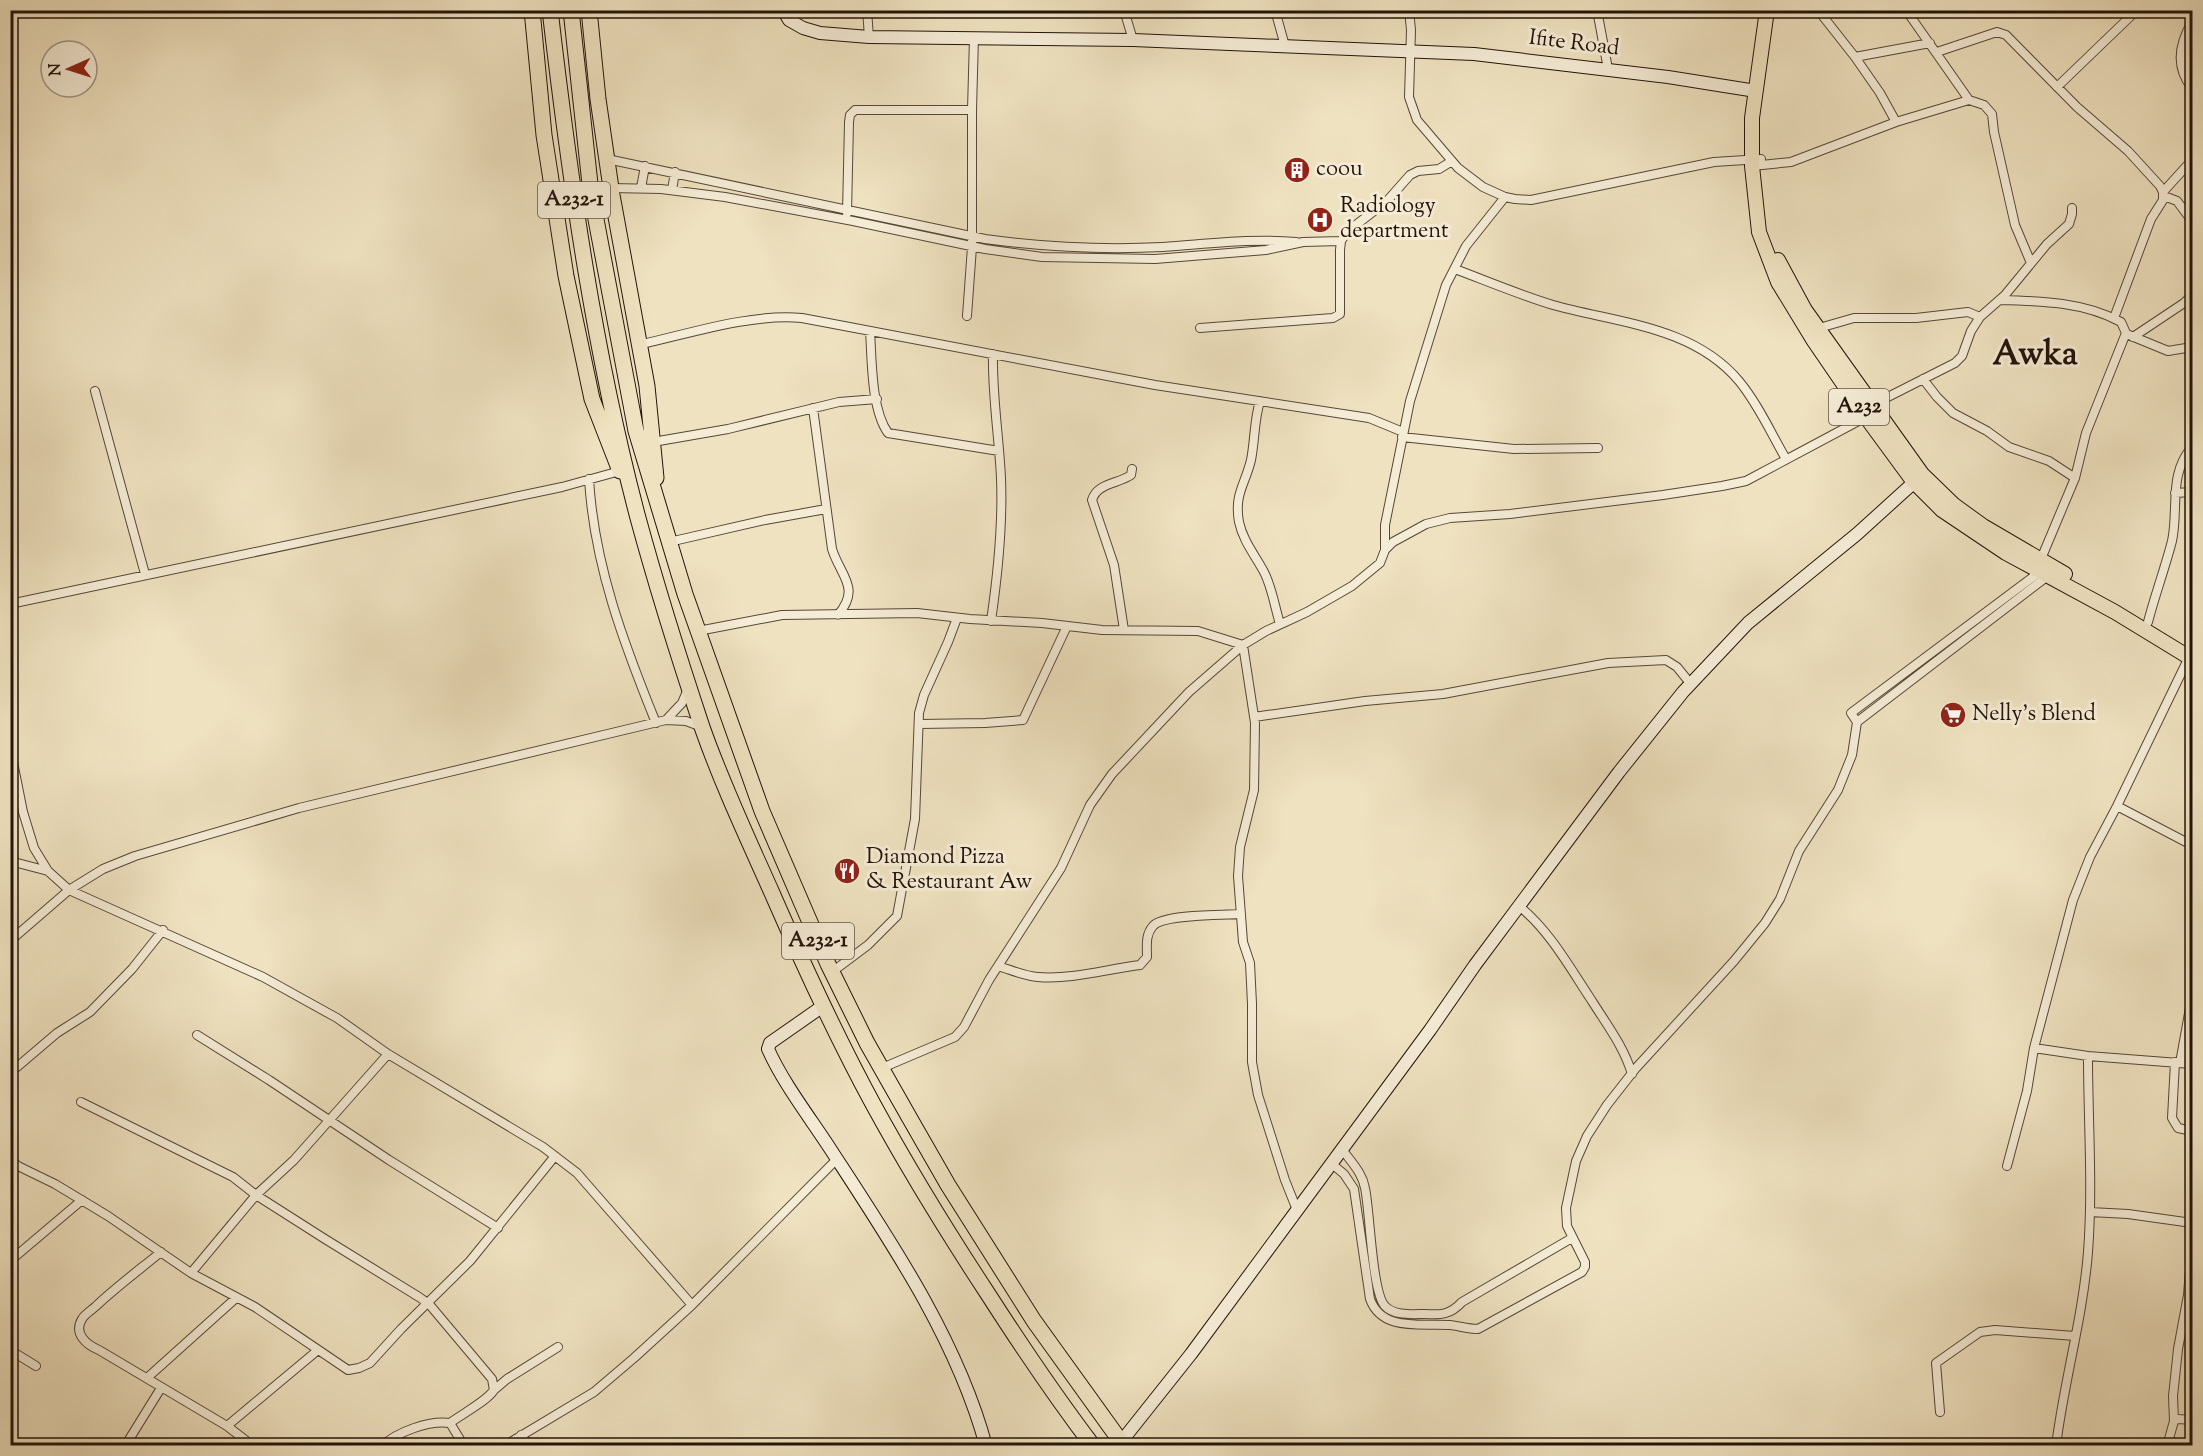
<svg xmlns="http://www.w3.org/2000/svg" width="2203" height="1456" viewBox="0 0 2203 1456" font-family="'Sorts Mill Goudy',serif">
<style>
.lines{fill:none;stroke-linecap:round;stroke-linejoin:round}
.street-casing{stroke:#564737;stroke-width:10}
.secondary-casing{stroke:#231309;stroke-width:14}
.primary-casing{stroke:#231309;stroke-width:16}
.highway-casing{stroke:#231309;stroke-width:17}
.street{stroke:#f5ecd6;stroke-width:8}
.secondary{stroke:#f5ecd6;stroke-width:12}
.primary{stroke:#efe2c0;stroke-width:14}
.highway{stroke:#efe2c0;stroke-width:15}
.labels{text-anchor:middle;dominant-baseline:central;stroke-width:6;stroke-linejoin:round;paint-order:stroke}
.shield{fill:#f5ecd6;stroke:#625446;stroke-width:1.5}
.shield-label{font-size:21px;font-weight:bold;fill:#231309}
.street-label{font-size:22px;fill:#231309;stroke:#f5ecd6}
.poi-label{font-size:22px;fill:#231309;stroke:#f5ecd6;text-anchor:start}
.town-label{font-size:34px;font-weight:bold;fill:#231309;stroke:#f5ecd6}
</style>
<rect width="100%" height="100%" fill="#efe2c0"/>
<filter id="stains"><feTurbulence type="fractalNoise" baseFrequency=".00333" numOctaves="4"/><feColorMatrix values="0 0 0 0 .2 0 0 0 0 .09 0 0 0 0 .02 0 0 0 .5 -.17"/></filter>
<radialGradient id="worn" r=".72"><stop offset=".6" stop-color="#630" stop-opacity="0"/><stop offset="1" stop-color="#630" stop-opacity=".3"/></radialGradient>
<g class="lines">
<!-- street casing -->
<g class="street-casing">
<path id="street" d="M867,10l2,27
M1124,10l9,30
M1275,10l10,36
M1409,10l2,20 -2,67 8,23 41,48 25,19 22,10 10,2 16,1 183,-38 47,-3
M1597,10l11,59
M1818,10l37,47 75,-14
M1906,10l63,90
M2192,22c-13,22 -17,45 0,66
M1937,52l60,-20 9,3 71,72 51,44 32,35 3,6v8l-12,19 -37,99
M1855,57l25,36 16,29
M2057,87l80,-77
M607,159l378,80c59,8 119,11 178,8 45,-3 89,-9 133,-5
M1752,166l39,-4 105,-40 73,-22 15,5 8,9 2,18 21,93 16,38
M611,188l50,1 64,8 128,24 132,28 57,8 113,2 111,-9 37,-8 38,-1
M641,188l4,-22
M672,190l3,-18
M2163,192l29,-32
M2164,196l13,5 15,20
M847,213l2,-91 1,-7 5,-5h117
M1455,269c32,12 65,26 98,36 64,18 140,21 186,76 19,23 32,52 47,78
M2000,300c42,1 84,2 121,22l5,11 -40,100 -11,45 -34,81
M967,316l5,-69v-137l2,-73
M1200,328l133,-10 7,-4v-64l1,-9 7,-10 39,-30 23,-26 8,-4 21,-2 13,-8
M1819,328l35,-10h62l52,-6 12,5
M870,331c2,29 1,78 18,102l111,18
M2129,335l39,16 24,-4
M2133,337l51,-34 8,-8
M638,345c50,-11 114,-32 164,-27l353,67 214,33 34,14
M1923,379l14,18 16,16 34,18 22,16 40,14 26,17
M95,391l50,183
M1260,401c-6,19 -5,39 -9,59 -6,25 -17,34 -12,62 4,19 16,33 25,50 8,15 11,36 16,52
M1872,405l83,-42 7,-7 9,-25 9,-14 25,-22 42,-51 22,-20 3,-10v-6
M813,408l19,141c9,28 29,39 6,66
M1402,437l112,12 84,-1
M653,442l75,-13 111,-27 38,-3
M589,479c5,86 35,165 67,244
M2175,493l17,-1
M669,542l96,-22 61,-11
M1385,550v-25l25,-124 36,-116 20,-39 39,-49
M10,604l552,-117 58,-16
M991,621c7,-48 12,-95 10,-143 -2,-42 -9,-83 -8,-124
M2148,622c7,-27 17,-54 24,-81 7,-32 -4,-67 20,-94
M1124,630l-10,-65 -22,-65c5,-17 26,-16 39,-25l1,-6
M698,631l84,-16 135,-2 53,6 72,4 60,7 96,1 45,14 12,78 -1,67 -14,57 -2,29 5,66 7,21 2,41v58l6,33 27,85 12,30
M1254,717l111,-16 78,-7 165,-31 58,-3 11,7 13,16
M666,720l16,-17 6,-14
M1857,722l192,-147
M920,724l65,-1 38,-3 44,-94
M10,747l13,65 11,36 14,23
M2117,806l69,36
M10,861l38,10 21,19 194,87 74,41 51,36 155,93 34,26 115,132
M1519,906c31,25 51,62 73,95 15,24 32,46 40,73
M10,941l59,-51 34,-21 32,-13 164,-48 367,-88 20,1 16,6
M998,966c13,4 26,10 40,11 33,3 69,-8 102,-12l7,-8c0,-11 -2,-22 6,-31 10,-12 71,-11 88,-12
M832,972l36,-27 29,-29 18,-97 4,-106 5,-18 24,-53 9,-24
M197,1035l72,45 120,80 109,68
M2034,1048l54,8 104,8
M2175,1062l-3,56 6,10 14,3
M2180,1063l12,-66
M882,1068l73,-31 9,-10 25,-47 72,-112 29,-63 22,-31 77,-82 54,-47 23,-14 41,-19 45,-26 28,-23 5,-13 8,-8 33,-18 24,-6 60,-4 153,-19 59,-9 24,-5 120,-64
M10,1073l47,-40 33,-21 42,-43 31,-39
M81,1102l152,75 23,18 69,44 94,58 10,7 63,75 2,11c-7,11 -32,24 -44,33 -21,-3 -53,9 -68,23
M1342,1149c9,13 20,23 23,39 5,23 7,105 20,118 9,10 28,8 40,8 16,1 25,1 37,-12l110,-64
M10,1159l8,7 37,18 53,32 83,57 64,34 93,63 11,-2 11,-5 31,-34 69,-68 85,-105
M1332,1164l12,10 10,15 16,110c12,33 51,24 80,26 9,1 18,4 28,4l104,-57 3,-5v-5l-18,-36 -1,-18 10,-47 11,-25 20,-31 29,-37 98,-107 31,-38 15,-24 19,-48 39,-61 14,-35 5,-33 -6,-9 190,-142
M2007,1166l20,-75 7,-43 39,-148 17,-43 27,-51 72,-149
M2090,1212l38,2 64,9
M161,1252c-22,18 -45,35 -65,54 -4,4 -11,8 -14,13 -9,15 5,26 17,31l128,76 26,20
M10,1261l72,-61
M191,1273l65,-78 38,-35 94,-106
M10,1350l26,16
M147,1378l89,-80
M494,1390l13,-11 51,-32
M1940,1412l-4,-49 44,-31 15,-2 80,6
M2174,1421l-1,-25 5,-47 10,-54 4,-50
M450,1423l14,23
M227,1426l91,-76
M521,1435l8,11
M125,1446l36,-58
M504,1446l90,-54 40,-34 58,-53 145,-146
M2056,1446c8,-65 27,-129 32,-194 5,-65 0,-131 0,-196
M2167,1446l7,-25 4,-2 14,1"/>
</g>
<!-- secondary casing -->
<g class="secondary-casing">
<path id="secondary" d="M783,10l6,10 14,8 17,5 49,4 264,3 341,14 194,23 88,14
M823,1006l-53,37 -2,6c15,34 43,70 63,101 60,92 126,189 155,296
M1121,1442l70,-88 239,-324 45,-65 144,-193 64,-80 65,-69 109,-89 64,-58"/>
</g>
<!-- primary casing -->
<g class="primary-casing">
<path id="primary" d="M1767,10l-15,108v48l7,66 19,50 36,59 52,76 47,64 29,29 64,43 109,59 77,47
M1778,260l27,50 117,164 32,31 29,21 82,48"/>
</g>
<!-- highway casing -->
<g class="highway-casing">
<path id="highway" d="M532,10l12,125 22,141 26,123 28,72
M550,10c20,171 44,342 88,508 19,70 41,140 64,209 20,57 46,112 70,166 31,71 64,143 101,211 35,64 73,126 113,187 34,53 69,105 107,155
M571,10l20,183 45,238 49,163 77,217 66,153 39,79 42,74 39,68 86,136 90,125
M589,10l9,89 14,96 35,191 9,92"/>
</g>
<!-- street -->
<use href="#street" class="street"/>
<!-- secondary -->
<use href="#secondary" class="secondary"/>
<!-- primary -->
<use href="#primary" class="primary"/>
<!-- highway -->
<use href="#highway" class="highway"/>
</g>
<!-- icons -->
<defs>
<g id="building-disc" transform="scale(1.35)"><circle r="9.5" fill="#8f2418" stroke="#f5ecd6"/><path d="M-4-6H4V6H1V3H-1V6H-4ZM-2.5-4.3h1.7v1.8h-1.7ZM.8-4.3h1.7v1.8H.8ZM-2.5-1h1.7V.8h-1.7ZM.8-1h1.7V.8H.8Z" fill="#fff"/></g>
<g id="hospital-disc" transform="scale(1.35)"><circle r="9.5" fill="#8f2418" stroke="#f5ecd6"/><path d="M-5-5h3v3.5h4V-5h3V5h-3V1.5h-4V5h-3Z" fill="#fff"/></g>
<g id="supermarket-disc" transform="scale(1.35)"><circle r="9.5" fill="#8f2418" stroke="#f5ecd6"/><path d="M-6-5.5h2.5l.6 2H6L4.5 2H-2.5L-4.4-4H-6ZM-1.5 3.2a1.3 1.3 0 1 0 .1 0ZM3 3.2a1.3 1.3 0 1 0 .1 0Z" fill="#fff"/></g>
<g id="restaurant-disc" transform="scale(1.35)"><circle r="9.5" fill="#8f2418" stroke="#f5ecd6"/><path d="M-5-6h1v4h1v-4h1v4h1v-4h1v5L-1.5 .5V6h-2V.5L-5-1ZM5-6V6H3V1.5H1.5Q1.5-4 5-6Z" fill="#fff"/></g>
</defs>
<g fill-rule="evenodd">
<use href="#building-disc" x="1297" y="170"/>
<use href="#hospital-disc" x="1320" y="220"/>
<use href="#supermarket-disc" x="1953" y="715"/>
<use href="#restaurant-disc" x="847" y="871"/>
</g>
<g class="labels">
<!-- shield labels -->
<g class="shield">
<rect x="538" y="182" width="72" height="36" rx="4.5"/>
<rect x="1829" y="389" width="60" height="36" rx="4.5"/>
<rect x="782" y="923" width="72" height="36" rx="4.5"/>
</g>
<g class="shield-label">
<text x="574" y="200">A232-1</text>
<text x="1859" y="407">A232</text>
<text x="818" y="941">A232-1</text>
</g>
<!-- street labels -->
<g class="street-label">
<text transform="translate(1574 44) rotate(7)">Ifite Road</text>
</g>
<!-- poi labels -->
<g class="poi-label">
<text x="1316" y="170">coou</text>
<text x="1340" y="207">Radiology<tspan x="1340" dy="25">department</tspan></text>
<text x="1972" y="715">Nelly's Blend</text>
<text x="866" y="858">Diamond Pizza<tspan x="866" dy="25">&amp; Restaurant Aw</tspan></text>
</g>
<!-- town labels -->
<g class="town-label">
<text x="2035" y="355">Awka</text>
</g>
</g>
<!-- margin -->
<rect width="2203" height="1456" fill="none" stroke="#efe2c0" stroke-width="36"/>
<rect x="12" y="12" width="2179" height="1432" fill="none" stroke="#231309" stroke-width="3"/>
<rect x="18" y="18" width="2167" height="1420" fill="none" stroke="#231309" stroke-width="1.5"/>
<!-- north arrow -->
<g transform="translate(69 69) rotate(267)"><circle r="28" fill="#f5ecd6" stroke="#a19584" stroke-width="1.5"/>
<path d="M0-4.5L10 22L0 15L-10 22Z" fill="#8f2418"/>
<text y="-9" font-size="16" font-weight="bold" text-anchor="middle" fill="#231309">N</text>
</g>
<rect width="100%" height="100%" filter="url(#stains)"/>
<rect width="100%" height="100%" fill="url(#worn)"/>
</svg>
